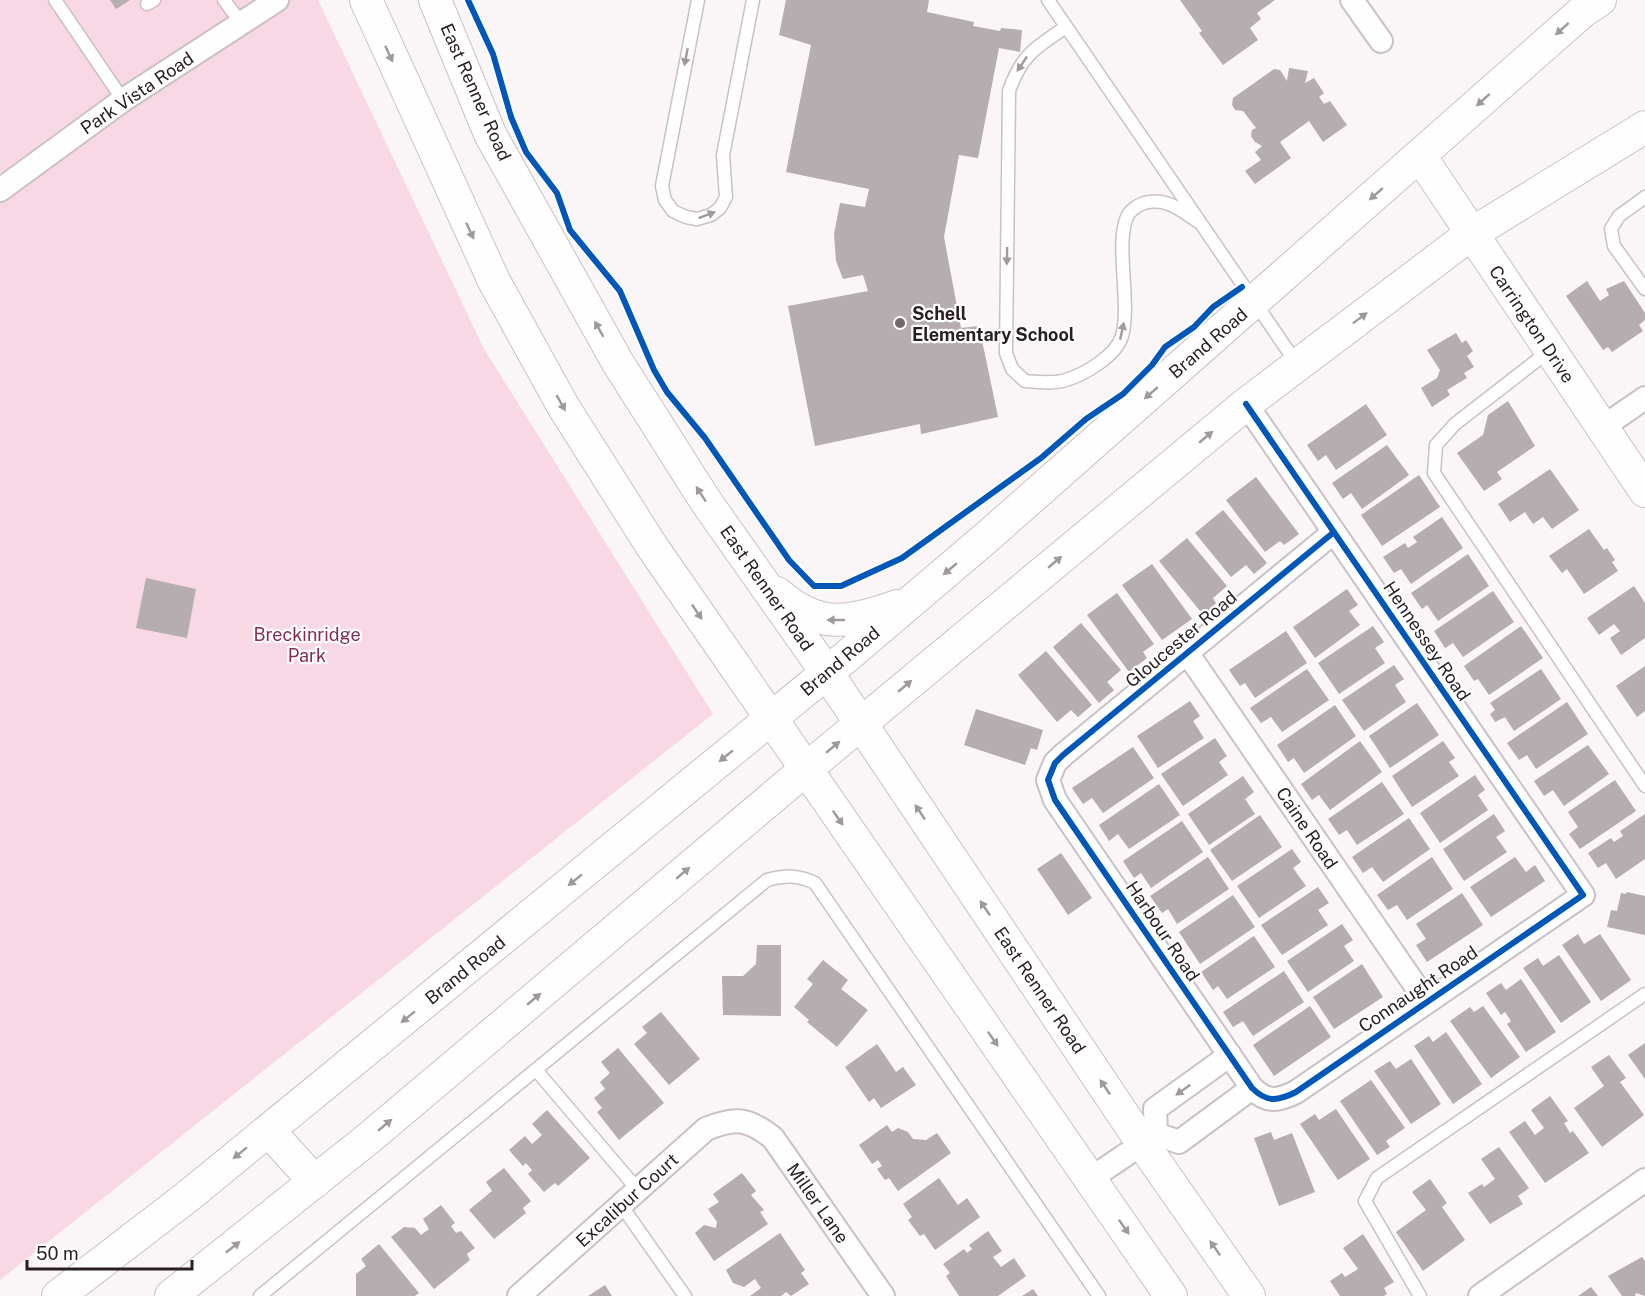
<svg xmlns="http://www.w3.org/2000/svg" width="1645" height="1296" viewBox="0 0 1645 1296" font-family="'Public Sans',sans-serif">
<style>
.green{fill:#f9d8e5}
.building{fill:#b5adb0}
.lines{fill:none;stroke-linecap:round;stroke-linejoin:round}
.lane-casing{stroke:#cac1c5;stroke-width:15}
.street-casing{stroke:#cac1c5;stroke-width:26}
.secondary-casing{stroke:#cac1c5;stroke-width:34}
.lane{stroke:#fefefe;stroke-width:12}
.street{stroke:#fefefe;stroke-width:22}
.secondary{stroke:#fefefe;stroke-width:32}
.cycleway-casing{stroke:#fff;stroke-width:10}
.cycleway{stroke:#0057b8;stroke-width:6}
.oneway{fill:#9f999b}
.poi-dot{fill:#73696d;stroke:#fff;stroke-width:2}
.labels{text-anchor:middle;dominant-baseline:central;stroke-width:4.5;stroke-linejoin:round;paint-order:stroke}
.street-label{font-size:18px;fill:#2a1e22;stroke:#fff}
.poi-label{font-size:18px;font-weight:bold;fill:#2a1e22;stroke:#fff;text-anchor:start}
.park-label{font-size:18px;fill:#832b57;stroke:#fff}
</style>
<rect width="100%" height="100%" fill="#faf5f7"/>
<!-- green -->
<path class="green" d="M0,0h318l166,349 229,365 -713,566z"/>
<!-- building -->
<path class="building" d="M110,0h20l-14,9z
M786,0h143l-2,12 47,10 -1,4 27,5 1,-3 21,2 -2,22 -21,-4 -21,110 -19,-3 -15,82 17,91 18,-2 19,91 -77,17 -1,-10 -105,22 -27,-140 80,-15 -5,-16 -20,4 -7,-18 -2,-27 6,-31 25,4 4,-18 -83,-17 25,-127 -32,-10z
M1180,0h95l-18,13 4,6 -11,9 8,12 -35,25 -24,-32 3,-2z
M1289,68l19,3 -3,12 9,-5 10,15 -5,4 5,7 6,-3 17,24 -24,17 -14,-21 -29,21 11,16 -36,26 -10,-13 16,-11 -6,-8 7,-6 -7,-4 -4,-6 1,-6 4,-2 -13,-17 -8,-1 -3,-5 1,-7 41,-29 6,1 7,11z
M1587,281l13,20 9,-6 -3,-6 18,-8 21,32v7l-6,5 4,6 -31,21 -4,-5 -5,3 -37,-54z
M1456,333l6,10 4,-3 7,11 -6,5 7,11 -10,6 3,5 -20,12 3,5 -18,12 -11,-19 16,-10 3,-8 -13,-20z
M1508,401l27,45 -38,26 5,7 -18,12 -27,-38 26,-18 5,-20z
M1366,404l21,31 -51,35 -10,-15 -8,6 -11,-16z
M1387,445l22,30 -47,34 -11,-16 -8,6 -11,-16z
M1550,469l29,41 -27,19 -9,-12 -10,7 -8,-12 -15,10 -12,-18z
M1419,475l21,32 -58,39 -21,-31z
M1256,477l43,57 -15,11 -4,-4 -15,11 -39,-52z
M1223,510l44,53 -13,11 -8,-9 -15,12 -36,-44z
M1442,517l21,31 -52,36 -10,-15 -7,4 -11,-16 22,-14 3,5 9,-6 -4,-5z
M1589,529l15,21 3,-2 8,12 -3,2 6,9 -34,23 -17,-25 -5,4 -13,-17z
M1187,538l40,48 -14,12 3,5 -3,3 2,2 -10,9 -46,-56z
M1468,554l21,32 -51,35 -11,-16 -5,4 -11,-16z
M1152,564l40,55 -30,21 -40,-55z
M146,578l50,11 -9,49 -51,-10z
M1634,586l11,17v35l-24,17 -11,-17 10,-7 -6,-7 -15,11 -12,-17z
M1347,589l11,16 -9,6 11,14 -45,33 -22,-31z
M1493,591l21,31 -51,35 -10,-14 -8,5 -11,-17z
M1117,593l37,51 -11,8 4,6 -18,14 -42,-57z
M1081,623l40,47 -14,12 7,8 -15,13 -46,-56z
M1373,626l11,16 -9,6 10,15 -46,31 -21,-31z
M1521,626l22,32 -54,37 -11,-16 -4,2 -10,-15z
M1286,631l21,32 -52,35 -10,-15 -5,3 -11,-16z
M1046,651l46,54 -14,12 -7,-7 -14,12 -39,-47z
M1394,665l10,14 -9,6 11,17 -42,29 -22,-31z
M1645,666v45l-8,6 -21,-31z
M1307,669l22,31 -47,32 -11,-15 -10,6 -11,-15z
M1541,669l20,30 -47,32 -9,-14 -10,5 -5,-8 5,-4 -5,-7z
M1190,701l10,15 -7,5 11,17 -46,30 -21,-32z
M1567,702l21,32 -52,35 -9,-14 -8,5 -12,-17z
M1417,703l22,32 -49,33 -21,-32z
M1335,705l21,31 -52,37 -10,-15 -6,4 -11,-17z
M976,709l67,21 -6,20 -6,-2 -6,17 -61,-20z
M1215,738l12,18 -8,6 9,13 -45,31 -22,-32z
M1360,741l22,31 -52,38 -11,-15 -7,5 -11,-16z
M1443,741l12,17 -6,4 10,14 -47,31 -20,-31z
M1588,745l21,29 -45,32 -11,-16 -9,6 -10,-15z
M1133,747l21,31 -51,35 -11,-15 -9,6 -11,-16z
M1475,775l10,15 -7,5 10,15 -48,33 -20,-30z
M1243,776l11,16 -9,7 10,15 -46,31 -21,-31z
M1615,780l21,31 -56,38 -11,-15 9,-7 -10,-15z
M1382,782l22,32 -47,31 -10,-15 -8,5 -11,-16z
M1159,784l21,31 -51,34 -11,-15 -9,7 -10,-16z
M1494,814l11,17 -9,6 11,15 -43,29 -21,-32z
M1645,814v45l-29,20 -10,-16 -8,5 -10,-15 23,-15 3,4 9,-6 -3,-5z
M1260,815l22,32 -50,34 -22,-31z
M1409,818l21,31 -47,33 -11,-15 -9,6 -11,-16z
M1182,821l21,31 -52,36 -10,-15 -7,5 -11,-17z
M1292,849l9,13 -8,6 13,18 -47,32 -22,-32z
M1061,853l31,45 -24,17 -31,-46z
M1208,857l21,32 -52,35 -9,-15 -6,4 -12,-17z
M1432,857l21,32 -46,31 -10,-15 -9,5 -11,-15z
M1515,857l11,15 9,-7 10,16 -54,36 -21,-30z
M1318,887l11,16 -11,7 10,15 -46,30 -21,-30z
M1627,892l18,4v39l-38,-8 4,-17 6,1 4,-18 5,1z
M1462,893l21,32 -56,37 -11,-17 10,-6 -10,-15z
M1233,895l22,32 -55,37 -21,-32z
M1342,924l11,16 -9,6 10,15 -46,31 -21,-31z
M1578,934l6,10 16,-10 31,46 -30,21 -39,-56z
M1254,936l21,31 -48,32 -9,-13 -5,4 -12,-18z
M757,945h24v71l-58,-1 -1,-39h21l13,-12z
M1559,955l32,47 -30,21 -38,-55 15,-10 5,8z
M823,960l25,20 -7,9 27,21 -31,37 -30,-25 2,-2 -15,-13 19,-23 -6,-5z
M1362,964l21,33 -49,32 -21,-32z
M1284,971l20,31 -51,34 -10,-15 -10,6 -10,-15z
M1521,979l35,53 -30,20 -19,-28 4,-3 -6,-9 -4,3 -15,-22 15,-10 5,7z
M1310,1006l21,31 -57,39 -21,-31z
M1483,1006l37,51 -29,21 -41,-57 20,-14 4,5z
M661,1012l39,47 -31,26 -35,-41 13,-11 -5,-6z
M1446,1032l36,52 -29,20 -39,-58 15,-10 4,6z
M1645,1043v36l-17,-24z
M877,1044l19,28 7,-5 13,18 -35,23 -7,-10 -5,4 -24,-35z
M618,1048l46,55 -45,37 -22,-28 5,-4 -8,-10 11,-9 -5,-7 10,-9 -9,-11z
M1609,1055l17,23 -6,4 24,33 -42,32 -28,-39 30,-22 -13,-19z
M1411,1059l30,45 -30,20 -37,-53 16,-10 6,8z
M1371,1080l34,48 -19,13 4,6 -13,8 -37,-54z
M1550,1096l18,25 -4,2 6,10 3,-2 16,22 -44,30 -36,-51 16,-11 10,14 9,-7 -13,-18z
M1336,1109l34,50 -32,21 -38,-56 15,-10 4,6z
M547,1110l43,48 -32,28 -3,-3 -11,9 -16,-18 4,-4 -6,-7 -3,3 -14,-16 16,-14 7,8 10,-9 -10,-11z
M887,1125l5,7 6,-4 10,4 5,7 13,1 11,-7 14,20 -53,38 -9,-13 -4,2 -8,-11 5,-3 -4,-6 -6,4 -13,-19z
M1271,1132l3,8 18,-7 23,59 -36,14 -25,-68z
M1499,1147l30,41 -11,8 5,8 -33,20 -22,-31 14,-9 2,3 11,-8 -14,-20z
M504,1168l27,33 -8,7 3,5 -32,26 -25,-29 23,-19 -6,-9z
M742,1173l14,18 -5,4 13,15 -4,2 8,12 -54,37 -19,-28 9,-8 12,3 1,-6 -9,-13 11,-7 -6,-8z
M939,1178l19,27 9,-7 13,19 -45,33 -11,-16 -4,2 -12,-16 4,-3 -9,-13z
M1430,1179l17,24 -5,4 23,33 -42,31 -27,-39 30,-22 -14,-18z
M441,1205l14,18 -4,3 5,7 5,-2 14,17 -8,6 3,6 -36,29 -43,-52 13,-10 11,1 6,7 8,-6 -6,-10z
M988,1231l14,20 -9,6 8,10 13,-9 12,18 -28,20h-39l-13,-20 4,-3 -7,-9 21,-15 3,4 5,-4 -3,-4z
M780,1233l25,37 -4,3 8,11 -18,12 -5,-4 -5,4h-31l11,-8 -6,-9 -11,8 -11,-4 -7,-13z
M1363,1234l31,48 -10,6 3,6 -3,2h-44l-10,-15 12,-8 3,4 13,-8 -15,-21z
M379,1244l40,49 -4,3h-59v-22l10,-8 -5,-7z
M1642,1257l3,4v35l-9,-3 -1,3h-13l-14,-20z
M605,1285l7,11h-24z
M1591,1287l7,9h-20z
M1033,1289l5,7h-16z"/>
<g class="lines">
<!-- lane casing -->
<g class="lane-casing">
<path id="lane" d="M55,0l68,100
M224,0l17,23
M698,0l-36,186 3,14 8,11 13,6 11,2 14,-4 9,-7 6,-11 -3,-42 30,-155
M1048,0l249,364
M147,4l7,-4
M1066,27c-31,21 -44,27 -57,64l-3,262 6,16 13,12c13,1 29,3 41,-1 19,-6 50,-24 56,-44 9,-32 -7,-92 5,-119 2,-6 11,-12 17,-14 22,-6 35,6 53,18
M1645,197l-26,19 -8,13 3,17 31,43
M1549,351l-94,73 -19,21 -2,28 211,313
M536,1070l102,120
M621,1205l64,91
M260,1296l507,-416c19,-5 31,-5 48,3l284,413
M1420,1296l-55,-95 12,-23 268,-184"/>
</g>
<!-- street casing -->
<g class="street-casing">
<path id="street" d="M1352,0l29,41
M0,190l123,-90 154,-100
M1246,404l337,491 -287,197c-18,9 -29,11 -44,-4l-197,-288 -7,-20 7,-17 8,-8 271,-223
M1603,427l42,-29
M1188,654l238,347
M1156,1134l-1,-25 75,-54
M1156,1134l23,8 73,-54
M1090,1179l65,-44
M519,1296l187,-167c29,-12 42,-11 67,9l110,158
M1480,1296l165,-116"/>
</g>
<!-- secondary casing -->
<g class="secondary-casing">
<path id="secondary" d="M366,0l128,281 69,125 88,139 520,751
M435,0l55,134 128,229 89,140 120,170 318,474 104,149
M1420,156l225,335
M777,593c42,37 71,30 120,13
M269,1131l46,51
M58,1296l129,-99 659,-540 141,-120 596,-526 17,-11
M171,1296l198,-158 436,-368 441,-366 225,-170 174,-107"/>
</g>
<!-- lane -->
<use href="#lane" class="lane"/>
<!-- street -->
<use href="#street" class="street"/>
<!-- secondary -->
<use href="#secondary" class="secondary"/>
<!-- cycleway casing -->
<g class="cycleway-casing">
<path id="cycleway" d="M468,0l25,54 18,63 15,35 31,41 13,37 50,61 34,79 13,22 38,46 84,122 25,26h27l61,-28 139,-100 45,-39 37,-25 29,-29 13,-18 29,-20 19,-20 29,-20
M1246,404l337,491 -287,197c-18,9 -29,11 -44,-4l-197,-288 -7,-20 7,-17 8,-8 271,-223"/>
</g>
<!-- cycleway -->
<use href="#cycleway" class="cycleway"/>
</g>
<!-- one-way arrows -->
<defs><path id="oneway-solid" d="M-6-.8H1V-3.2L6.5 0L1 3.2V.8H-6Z" transform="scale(1.5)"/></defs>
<g class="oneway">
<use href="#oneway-solid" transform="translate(1562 29) rotate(138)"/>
<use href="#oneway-solid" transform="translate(389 54) rotate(65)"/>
<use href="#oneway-solid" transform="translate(686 57) rotate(101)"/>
<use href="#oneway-solid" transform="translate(1022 64) rotate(124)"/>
<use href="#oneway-solid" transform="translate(1483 100) rotate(138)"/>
<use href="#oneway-solid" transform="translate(1376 194) rotate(139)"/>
<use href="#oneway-solid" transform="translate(707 215) rotate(-21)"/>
<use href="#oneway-solid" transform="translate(470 231) rotate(65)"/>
<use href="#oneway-solid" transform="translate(1007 256) rotate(91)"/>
<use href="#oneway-solid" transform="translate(1360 318) rotate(-37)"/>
<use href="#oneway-solid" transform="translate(599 329) rotate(-119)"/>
<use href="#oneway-solid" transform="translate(1122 331) rotate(-78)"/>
<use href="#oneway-solid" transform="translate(1151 393) rotate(139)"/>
<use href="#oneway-solid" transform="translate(561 403) rotate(60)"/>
<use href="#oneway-solid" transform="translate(1206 437) rotate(-40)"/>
<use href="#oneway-solid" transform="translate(701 494) rotate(-123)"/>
<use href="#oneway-solid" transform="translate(1055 562) rotate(-40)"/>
<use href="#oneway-solid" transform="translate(950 569) rotate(140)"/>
<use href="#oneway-solid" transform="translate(697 612) rotate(56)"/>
<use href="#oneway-solid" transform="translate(836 620) rotate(180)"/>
<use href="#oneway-solid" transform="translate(905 686) rotate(-40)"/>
<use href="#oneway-solid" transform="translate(833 747) rotate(-40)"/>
<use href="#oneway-solid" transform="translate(726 756) rotate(141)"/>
<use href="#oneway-solid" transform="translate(920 812) rotate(-124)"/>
<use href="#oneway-solid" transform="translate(838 818) rotate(55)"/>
<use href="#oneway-solid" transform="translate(683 873) rotate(-40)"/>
<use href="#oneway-solid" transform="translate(575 880) rotate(141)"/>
<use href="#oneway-solid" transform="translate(985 908) rotate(-124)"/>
<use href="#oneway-solid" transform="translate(534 999) rotate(-40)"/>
<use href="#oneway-solid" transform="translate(408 1017) rotate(141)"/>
<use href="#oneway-solid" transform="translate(993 1039) rotate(55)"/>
<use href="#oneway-solid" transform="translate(1105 1087) rotate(-124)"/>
<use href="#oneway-solid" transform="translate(1183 1090) rotate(144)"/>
<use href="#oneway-solid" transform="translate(385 1125) rotate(-40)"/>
<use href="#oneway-solid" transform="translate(240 1153) rotate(141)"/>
<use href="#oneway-solid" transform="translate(1124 1227) rotate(55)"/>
<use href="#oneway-solid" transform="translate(233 1247) rotate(-38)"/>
<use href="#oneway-solid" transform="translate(1215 1248) rotate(-125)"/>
</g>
<!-- markers -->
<circle class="poi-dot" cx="900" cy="323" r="6"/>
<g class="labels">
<!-- street labels -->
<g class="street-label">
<text transform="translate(476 92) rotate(66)">East Renner Road</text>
<text transform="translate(137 93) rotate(-34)">Park Vista Road</text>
<text transform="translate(1532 324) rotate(56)">Carrington Drive</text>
<text transform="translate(1208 343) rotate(-41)">Brand Road</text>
<text transform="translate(767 588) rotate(55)">East Renner Road</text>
<text transform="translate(1181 639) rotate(-40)">Gloucester Road</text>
<text transform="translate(1427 641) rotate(56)">Hennessey Road</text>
<text transform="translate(840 661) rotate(-40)">Brand Road</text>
<text transform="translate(1307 828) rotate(56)">Caine Road</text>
<text transform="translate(1163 931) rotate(56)">Harbour Road</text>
<text transform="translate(465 970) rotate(-39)">Brand Road</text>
<text transform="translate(1418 989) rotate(-34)">Connaught Road</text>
<text transform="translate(1040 990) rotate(56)">East Renner Road</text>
<text transform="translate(627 1200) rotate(-42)">Excalibur Court</text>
<text transform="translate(818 1203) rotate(55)">Miller Lane</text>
</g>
<!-- poi labels -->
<g class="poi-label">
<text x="912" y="313">Schell<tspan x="912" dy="21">Elementary School</tspan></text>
</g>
<!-- park labels -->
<g class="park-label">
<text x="307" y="634">Breckinridge<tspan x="307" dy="21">Park</tspan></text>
</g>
</g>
<!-- scale -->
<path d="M27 1260v9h165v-9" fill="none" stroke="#2a1e22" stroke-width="3"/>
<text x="36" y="1260" font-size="18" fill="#2a1e22" stroke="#ffffff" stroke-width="4.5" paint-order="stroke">50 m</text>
</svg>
